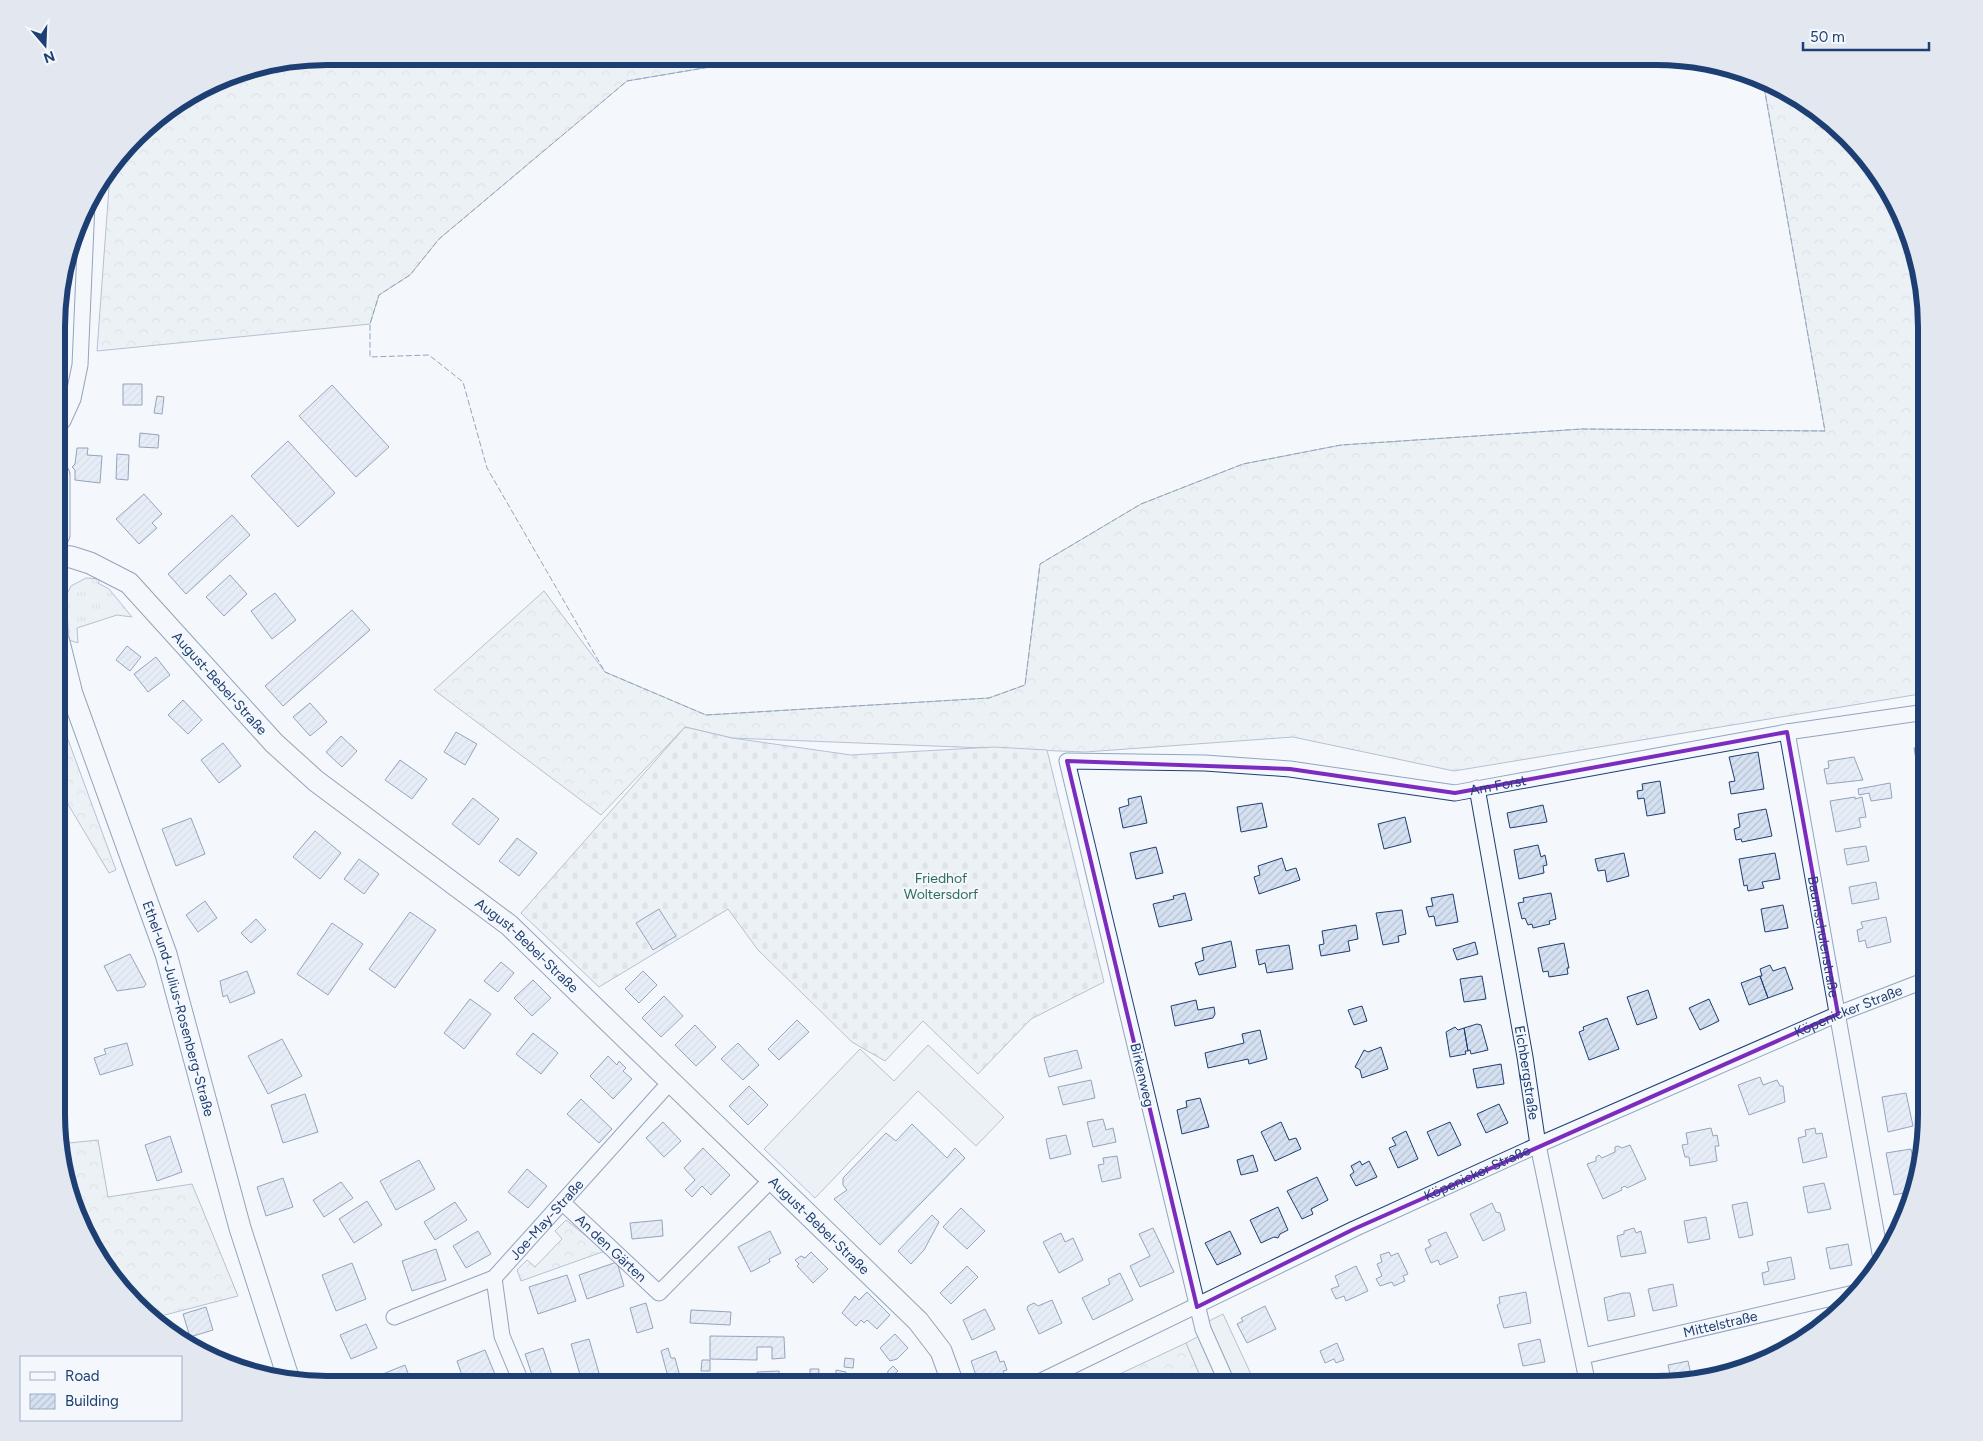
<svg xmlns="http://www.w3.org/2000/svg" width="1983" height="1441" viewBox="0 0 1983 1441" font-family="Figtree,sans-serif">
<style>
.grass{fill:url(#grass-tufts);stroke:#687fa3}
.forest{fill:url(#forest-crowns);stroke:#687fa3}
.cemetery{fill:url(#cemetery-stones);stroke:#687fa3}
.parking{fill:#e3e8f0;stroke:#687fa3}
.building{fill:url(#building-hatch);stroke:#1d3f73}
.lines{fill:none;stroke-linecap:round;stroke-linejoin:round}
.street-casing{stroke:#1d3f73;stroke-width:17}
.secondary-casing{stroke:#1d3f73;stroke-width:23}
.street{stroke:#f4f7fb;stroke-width:15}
.secondary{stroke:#f4f7fb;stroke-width:21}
.fence{stroke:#1d3f73;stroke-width:1;stroke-dasharray:6 2.5;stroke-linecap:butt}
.marked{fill:none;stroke:#7b2cbf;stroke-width:4;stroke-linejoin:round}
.labels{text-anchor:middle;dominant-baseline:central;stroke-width:4;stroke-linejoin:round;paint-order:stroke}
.street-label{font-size:14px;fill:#1d3f73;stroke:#f4f7fb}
.park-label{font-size:14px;fill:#2c6c60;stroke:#f4f7fb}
.rim{fill:none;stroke:#1d3f73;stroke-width:6}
</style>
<defs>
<pattern id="grass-tufts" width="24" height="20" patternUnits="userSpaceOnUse" patternTransform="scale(1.25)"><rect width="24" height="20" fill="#e3e9f0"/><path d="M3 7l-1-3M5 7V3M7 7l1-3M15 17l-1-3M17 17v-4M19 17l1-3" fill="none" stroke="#c2c9d1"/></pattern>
<pattern id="forest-crowns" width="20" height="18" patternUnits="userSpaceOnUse" patternTransform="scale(1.25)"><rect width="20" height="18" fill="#e3e9f0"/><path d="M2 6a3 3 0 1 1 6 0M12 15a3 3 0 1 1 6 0" fill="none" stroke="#c2c9d1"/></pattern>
<pattern id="cemetery-stones" width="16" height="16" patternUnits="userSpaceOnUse" patternTransform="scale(1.25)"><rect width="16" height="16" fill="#e3e9f0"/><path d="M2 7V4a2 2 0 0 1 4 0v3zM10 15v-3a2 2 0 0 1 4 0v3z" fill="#c2c9d1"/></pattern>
<pattern id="building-hatch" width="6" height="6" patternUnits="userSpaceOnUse" patternTransform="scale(1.25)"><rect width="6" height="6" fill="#d5e0f0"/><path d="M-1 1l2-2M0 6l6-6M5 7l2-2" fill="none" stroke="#b6c1d1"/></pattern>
</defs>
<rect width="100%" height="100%" fill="#f4f7fb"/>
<!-- grass -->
<path class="grass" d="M86,578l14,1 -2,4 11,6 23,28 -15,-2 -40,13 1,15 -9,-3 -3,-44 5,-10z"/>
<!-- forest -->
<path class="forest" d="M327,56h448l-148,25 -188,158 -29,36 -31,20 -9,29 -273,27 13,-177 38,-50 76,-47z
M1763,81l58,31 39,37 39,58 27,103v383l-472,78 -161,-34 -208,15 -353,-14 -47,-11 -84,88 -167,-125 110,-99 61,81 101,43 283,-17 36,-13 15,-121 101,-60 102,-40 98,-19 241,-16 243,2z
M59,715l57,155 -7,3 -50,-84z
M98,1140l10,57 84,-13 46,112 -85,22 -61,-69 -33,-100v-5z
M566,1220l39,31 -84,30 -4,-11 10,-10 8,7 27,-28 -7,-8z
M1186,1343l18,42h-108z"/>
<!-- cemetery -->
<path class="cemetery" d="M685,727l47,11 119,17 143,-8 53,3 57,232 -73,37 -53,55 -55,-53 -38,40 -33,-19 -94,-92 -30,-41 -129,78 -78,-74z"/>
<!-- parking -->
<path class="parking" d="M928,1045l76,72 -28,29 -58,-55 -103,107 -51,-49 96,-100 34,32z
M1223,1314l33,71h-20l-29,-63z
M1199,1336l22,49h-17l-18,-42z"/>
<!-- building -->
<path class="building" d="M123,384h19v21h-19z
M332,385l57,62 -33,30 -57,-61z
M157,396l7,1 -2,17 -8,-1z
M140,433l19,2 -1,13 -19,-1z
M288,441l47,52 -37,34 -47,-51z
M77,448h11l-1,7 15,1 -2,27 -25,-3v-10l-3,-3 3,-3z
M117,454l12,1 -1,25 -12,-1z
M144,494l18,20 -10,9 5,5 -18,16 -23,-25z
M232,515l18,20 -64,59 -18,-20z
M230,575l17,19 -23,22 -18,-19z
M275,593l21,27 -24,19 -21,-28z
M352,610l18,20 -87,76 -18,-20z
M127,646l14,11 -11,14 -14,-11z
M156,657l14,18 -22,17 -14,-18z
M183,700l19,20 -14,14 -20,-19z
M310,703l17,19 -17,14 -17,-19z
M456,732l21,12 -12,21 -21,-13z
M341,736l16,15 -15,16 -16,-15z
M1926,740v28l-8,2 -4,-22 10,-2 -1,-5z
M223,743l18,23 -22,17 -18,-23z
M1758,752l6,37 -33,5 -2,-12 6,-1 -6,-24z
M1854,757l9,23 -36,4 -3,-15 5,-1 -1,-7z
M400,760l27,19 -15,20 -27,-19z
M1660,781l5,32 -18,3 -3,-18 -6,1 -1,-8 6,-1 -1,-6z
M1890,783l2,15 -21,3 -2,-8 -10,2 -1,-6z
M1141,796l6,27 -24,5 -4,-20 10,-3 -1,-6z
M1855,797v2l7,-2 4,20 -7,1 2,9 -25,5 -6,-31z
M473,798l26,21 -20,26 -27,-21z
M1262,803l5,24 -26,5 -4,-25z
M1543,805l4,17 -37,6 -3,-15z
M1766,809l6,27 -30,6 -1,-3 -5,1 -2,-11 6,-2 -2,-13z
M1405,817l6,25 -27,7 -6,-25z
M191,818l14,36 -29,12 -14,-37z
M315,831l26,22 -21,26 -27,-22z
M517,838l20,15 -18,23 -20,-15z
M1538,845l3,12 4,-2 2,10 -4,1 1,7 -25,6 -5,-29z
M1866,846l3,15 -22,4 -3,-16z
M1156,847l7,26 -27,6 -6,-26z
M1624,853l5,23 -22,6 -2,-12 -7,1 -3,-12z
M1775,853l5,26 -18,3 2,6 -16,3 -1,-6 -3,1 -5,-27z
M1282,858l4,13 10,-3 4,12 -41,14 -5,-17 6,-2 -2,-9z
M359,859l20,15 -15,20 -20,-15z
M1876,882l3,17 -27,5 -3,-17z
M1185,893l7,27 -33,7 -6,-23 21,-5 -1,-3z
M1551,893l5,26 -7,2 1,3 -17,4 -1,-4 -4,1 -3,-7 -3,1 -4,-16 6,-1 -1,-4z
M1453,894l5,28 -22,4 -2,-10 -5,1 -3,-10 7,-1 -2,-8z
M205,901l12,17 -19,14 -12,-17z
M1783,905l5,23 -23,4 -4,-23z
M659,909l17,27 -23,14 -17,-27z
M1402,910l4,24 -8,2 1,6 -16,3 -7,-32z
M410,912l26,18 -41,58 -26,-19z
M1886,917l5,25 -24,6 -2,-8 -6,2 -2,-12 6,-2 -2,-6z
M256,919l10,11 -15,13 -10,-10z
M332,923l31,21 -35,51 -31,-21z
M1356,925l2,14 -10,2 2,10 -29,5 -2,-11 5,-1 -2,-13z
M1231,941l5,26 -37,8 -4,-12 9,-3 -2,-12z
M1475,942l3,12 -21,6 -4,-11z
M1564,943l5,25h-2l1,6 -19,3 -1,-6 -5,1 -5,-24z
M1289,945l4,24 -26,4 -2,-10 -6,2 -3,-15z
M130,954l16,30 -2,3 -27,4 -13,-25z
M501,962l13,11 -16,19 -14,-11z
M1770,965l3,6 12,-4 8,22 -25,9 -8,-22h2l-2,-7z
M247,971l8,22 -25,10 -3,-8 -4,2 -3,-16z
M643,971l14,14 -18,18 -14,-14z
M1482,976l4,23 -22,3 -4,-23z
M1760,976l8,22 -19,7 -8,-22z
M533,980l18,18 -19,18 -18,-18z
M1648,990l9,28 -20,7 -10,-28z
M664,996l19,20 -22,21 -19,-19z
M470,999l21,15 -27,35 -20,-16z
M1709,999l10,22 -19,9 -11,-22z
M1196,1000l2,10 16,-3 1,7 -2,4 -38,8 -4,-20z
M1362,1006l5,15 -13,4 -6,-15z
M1607,1018l12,31 -30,11 -10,-28 5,-2 -1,-3z
M797,1020l12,12 -30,28 -11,-11z
M1477,1024l4,1 7,25 -17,4 -1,-4 -2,1 -4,-23z
M695,1025l21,22 -20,19 -21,-21z
M1455,1027l3,3 6,-2 4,23h-3l1,3 -16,3 -4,-25z
M1260,1030l7,29 -18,5 -1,-5 -40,9 -3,-15 39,-10 -2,-9z
M533,1033l25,20 -17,21 -25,-20z
M282,1039l20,37 -34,18 -20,-38z
M127,1043l6,22 -33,10 -6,-17 12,-4 -2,-5z
M738,1043l21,22 -16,15 -22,-21z
M1381,1047l7,22 -26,9 -2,-8 -5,-3 9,-17 4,2z
M1077,1050l5,18 -33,9 -5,-19z
M608,1056l9,9 2,-4 7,7 -3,3 9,8 -19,20 -23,-23z
M1501,1064l3,20 -27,4 -4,-19z
M1760,1077l3,8 14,-5 3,6h3l2,16 -36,13 -11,-30z
M1091,1080l4,18 -32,7 -5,-18z
M749,1086l19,19 -20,20 -19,-19z
M1906,1093l7,33 -25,6 -6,-35z
M305,1094l13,38 -35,11 -12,-38z
M1200,1098l9,29 -27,7 -5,-24 10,-3 -1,-6z
M581,1099l31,30 -13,14 -32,-29z
M1499,1104l9,19 -22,10 -9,-19z
M1103,1119l3,11 7,-2 3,14 -23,5 -6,-25z
M663,1122l18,19 -17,16 -18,-19z
M1281,1122l8,18 7,-2 5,11 -26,12 -14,-29z
M1450,1122l11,23 -23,11 -11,-24z
M912,1124l35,34 8,-10 10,10 -85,87 -46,-46 13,-9 -4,-5v-7l43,-45 10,8z
M1711,1128l2,8 4,-1 2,11h-4l2,15 -27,5 -1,-9h-4l-3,-12 6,-1 -2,-11z
M1815,1128l1,6 6,-1 5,24 -24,6 -5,-25 8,-2 -1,-6z
M1406,1131l12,28 -20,9 -9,-20 7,-3 -4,-7z
M1066,1135l5,19 -21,5 -4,-20z
M170,1136l12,36 -25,9 -12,-36z
M1630,1145l16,34 -19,9 -2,-2 -4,2 1,2 -19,9 -16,-35 9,-3v-4l3,-2 3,3 13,-6v-5l3,-1 4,2z
M703,1148l27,27 -19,20 -9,-9 -10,11 -7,-7 10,-10 -11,-12z
M1911,1149l6,31 -3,11 -20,4 -8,-42z
M1253,1155l5,16 -17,4 -4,-15z
M1117,1156l4,22 -19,4 -4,-17 6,-1 -1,-6z
M419,1160l16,29 -39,21 -16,-29z
M1360,1161l2,4 7,-4 8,16 -21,9 -6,-11 4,-3 -3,-6z
M527,1169l20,17 -19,22 -20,-16z
M1317,1177l11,23 -17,9 2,5 -11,5 -15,-28z
M283,1178l10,29 -27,9 -9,-29z
M341,1182l12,16 -29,19 -11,-17z
M1824,1183l7,26 -23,4 -5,-26z
M367,1201l15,24 -28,18 -15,-24z
M455,1202l12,18 -32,20 -11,-18z
M1747,1202l6,33 -14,3 -7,-33z
M1492,1203l4,9 4,1 5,17 -22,11 -13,-27z
M1278,1207l10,23 -8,4 -2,4 -4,-1 -13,6 -11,-23z
M961,1208l24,23 -18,18 -24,-22z
M932,1215l7,7 -15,28 -13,14 -13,-13z
M1706,1217l4,22 -22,4 -4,-22z
M662,1220l1,16 -31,3 -2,-16z
M1153,1228l21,44 -34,15 -10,-21 20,-10 -11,-22z
M1634,1228l2,5 5,-2 5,22 -25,4 -4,-21 7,-2v-3z
M478,1231l13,23 -25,14 -13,-22z
M770,1231l11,22 -12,6 1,3 -19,10 -13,-25z
M1230,1231l11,23 -24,11 -12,-22z
M1446,1232l12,25 -18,8 -2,-5 -7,3 -6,-14 6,-3 -3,-6z
M1061,1233l4,9 8,-4 10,22 -24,13 -16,-31z
M1848,1244l4,21 -22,4 -4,-21z
M436,1249l10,31 -34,11 -10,-30z
M811,1252l17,17 -15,14 -16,-17 2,-2 -4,-4 6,-4 4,2z
M1389,1252l2,4 7,-3 10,21 -5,2 2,5 -11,5 -2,-4 -12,4 -4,-7 6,-3 -5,-12 5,-2 -2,-7z
M1791,1257l4,22 -31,6 -2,-12 7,-2 -2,-9z
M617,1262l7,24 -37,13 -8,-24z
M352,1263l14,36 -30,12 -14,-36z
M967,1266l11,11 -27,27 -11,-11z
M1356,1266l12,25 -22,10 -2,-5 -8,3 -5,-10 8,-3 -4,-10z
M1120,1273l13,27 -40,20 -11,-22 28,-14 -2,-5z
M567,1275l9,26 -38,13 -9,-27z
M1673,1284l4,22 -24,5 -5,-22z
M867,1292l23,23 -13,14 -10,-9 -3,3 -3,-3 -5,6 -14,-13 13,-17 4,4z
M1526,1292l5,31 -27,5 -7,-23 3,-2 -1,-6z
M1623,1293h7l5,23 -27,5 -4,-23z
M1052,1300l10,23 -23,11 -12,-25 1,-3 6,-3 4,3z
M646,1303l7,25 -16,5 -7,-25z
M1265,1306l11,23 -29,14 -10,-19 6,-3 -2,-3z
M206,1307l7,23 -23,7 -7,-23z
M985,1309l10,20 -23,11 -9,-20z
M691,1310l40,2 -1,13 -40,-2z
M366,1324l11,24 -26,11 -11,-24z
M895,1334l13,14 -11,11 -7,2 -10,-13z
M710,1336l74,1 1,21 -13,1v-12h-15v13l-47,-1z
M589,1339l10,34 -5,2 2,6 -6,2 -1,-7 -8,2 -10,-34z
M1540,1339l5,23 -22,4 -5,-22z
M1337,1343l7,17 -8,3 -2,-4 -9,4 -5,-12z
M543,1348l12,36h-20l-10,-30z
M668,1348l3,10h4l7,26h-12l-9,-33z
M485,1350l14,34h-34l-8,-23z
M996,1351l4,11 4,-1 3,9 -4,1 5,12 -29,1 -8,-23z
M845,1358l9,1 -1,9 -9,-1z
M702,1360h8v11h-9z
M1688,1361l3,14 -20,4 -3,-14z
M1755,1363l1,1 -32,12 -2,-6z
M405,1365l7,19h-54z
M893,1366l5,5 -5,4 1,9h-8l2,-13z
M810,1369h9l-1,12h-8z
M836,1370l10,2v9h-10z
M779,1371l1,13h-23v-12z
M874,1375l12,2v7h-12z
M810,1376v8h-12l-1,-7z
M1511,1377l27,5v3h-29z"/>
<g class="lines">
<!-- street casing -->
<g class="street-casing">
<g id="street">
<path d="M59,423l4,-2 10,-22 7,-34 7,-162"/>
<path id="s1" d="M1787,732l94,527"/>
<path id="s2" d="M1477,788l48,269 13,88 50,240"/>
<path id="s3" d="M563,1203l96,90 113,-114"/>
<path d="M494,1278l8,58 20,48"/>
<path id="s4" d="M394,1317l100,-39 177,-197"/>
<path id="s5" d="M1583,1356l275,-64"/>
<path id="s6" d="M1035,1384l319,-155 184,-84 300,-131 88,-34"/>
<path id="s7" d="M1228,1385l-25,-56 -136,-568 138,2 85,6 165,24 332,-61 139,-20"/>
</g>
</g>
<!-- secondary casing -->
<g class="secondary-casing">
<g id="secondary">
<path d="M59,475v60"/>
<path id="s8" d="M59,556l12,1 19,6 39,20 145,160 42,38 193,144 409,396 23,30 12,33"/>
<path id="s9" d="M59,642l13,52 94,260 74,274 49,152"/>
</g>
</g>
<!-- street -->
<use href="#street" class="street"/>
<!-- secondary -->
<use href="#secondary" class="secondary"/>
<!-- fence -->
<path class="fence" d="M775,56l-148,25 -188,158 -29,36 -31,20 -9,29v33l59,-2 34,27 24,86 118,204 101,43 283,-17 36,-13 15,-121 101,-60 102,-40 98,-19 241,-16 243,2 -62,-350"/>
</g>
<!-- marked area -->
<path d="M0 0H1983V1441H0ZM1787,732l51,282 -484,215 -157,78 -130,-546 223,8 165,24z" fill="#f4f7fb" fill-opacity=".55" fill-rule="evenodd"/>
<path class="marked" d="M1787,732l51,282 -484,215 -157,78 -130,-546 223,8 165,24z"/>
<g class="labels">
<!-- street labels -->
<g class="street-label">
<text stroke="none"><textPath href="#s8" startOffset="211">August-Bebel-Straße</textPath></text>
<text stroke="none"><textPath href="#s7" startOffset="1079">Am Forst</textPath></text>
<text stroke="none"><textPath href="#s1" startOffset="208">Baumschulenstraße</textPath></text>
<text stroke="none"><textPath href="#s8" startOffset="616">August-Bebel-Straße</textPath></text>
<text stroke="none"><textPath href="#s9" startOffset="386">Ethel-und-Julius-Rosenberg-Straße</textPath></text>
<text stroke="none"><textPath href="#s6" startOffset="895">Köpenicker Straße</textPath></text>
<text stroke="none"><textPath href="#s2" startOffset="289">Eichbergstraße</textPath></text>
<text transform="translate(1142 1075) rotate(77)">Birkenweg</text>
<text stroke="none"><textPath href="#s6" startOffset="490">Köpenicker Straße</textPath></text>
<text stroke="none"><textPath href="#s4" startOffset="186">Joe-May-Straße</textPath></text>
<text stroke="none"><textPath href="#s8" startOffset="1021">August-Bebel-Straße</textPath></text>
<text stroke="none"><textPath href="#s3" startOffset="66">An den Gärten</textPath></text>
<text stroke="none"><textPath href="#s5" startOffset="141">Mittelstraße</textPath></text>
</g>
<!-- park labels -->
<g class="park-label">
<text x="941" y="878">Friedhof<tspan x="941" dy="16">Woltersdorf</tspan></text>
</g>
</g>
<!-- crop -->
<path d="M0 0H1983V1441H0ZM327 65H1656A262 262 0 0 1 1918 327V1114A262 262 0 0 1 1656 1376H327A262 262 0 0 1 65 1114V327A262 262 0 0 1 327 65Z" fill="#e3e8f0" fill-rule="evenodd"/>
<path class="rim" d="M327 65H1656A262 262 0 0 1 1918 327V1114A262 262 0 0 1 1656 1376H327A262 262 0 0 1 65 1114V327A262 262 0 0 1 327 65Z"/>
<!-- legend -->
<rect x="20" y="1356" width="162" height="65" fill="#f4f7fb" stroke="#9eadc5"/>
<rect x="30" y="1372" width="25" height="8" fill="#f4f7fb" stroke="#9eadc5"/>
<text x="65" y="1381" font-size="15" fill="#1d3f73">Road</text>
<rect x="30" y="1394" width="25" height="15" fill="url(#building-hatch)" stroke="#9eadc5"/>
<text x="65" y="1406" font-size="15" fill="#1d3f73">Building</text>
<!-- north arrow -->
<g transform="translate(45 45) rotate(161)" stroke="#f4f7fb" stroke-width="4" paint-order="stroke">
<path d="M0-4L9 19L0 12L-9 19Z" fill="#1d3f73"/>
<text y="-8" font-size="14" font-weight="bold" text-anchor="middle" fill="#1d3f73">N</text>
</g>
<!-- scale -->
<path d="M1803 42v8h126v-8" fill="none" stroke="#1d3f73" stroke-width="2.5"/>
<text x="1810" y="42" font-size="15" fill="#1d3f73" stroke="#f4f7fb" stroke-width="4" paint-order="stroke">50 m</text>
</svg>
